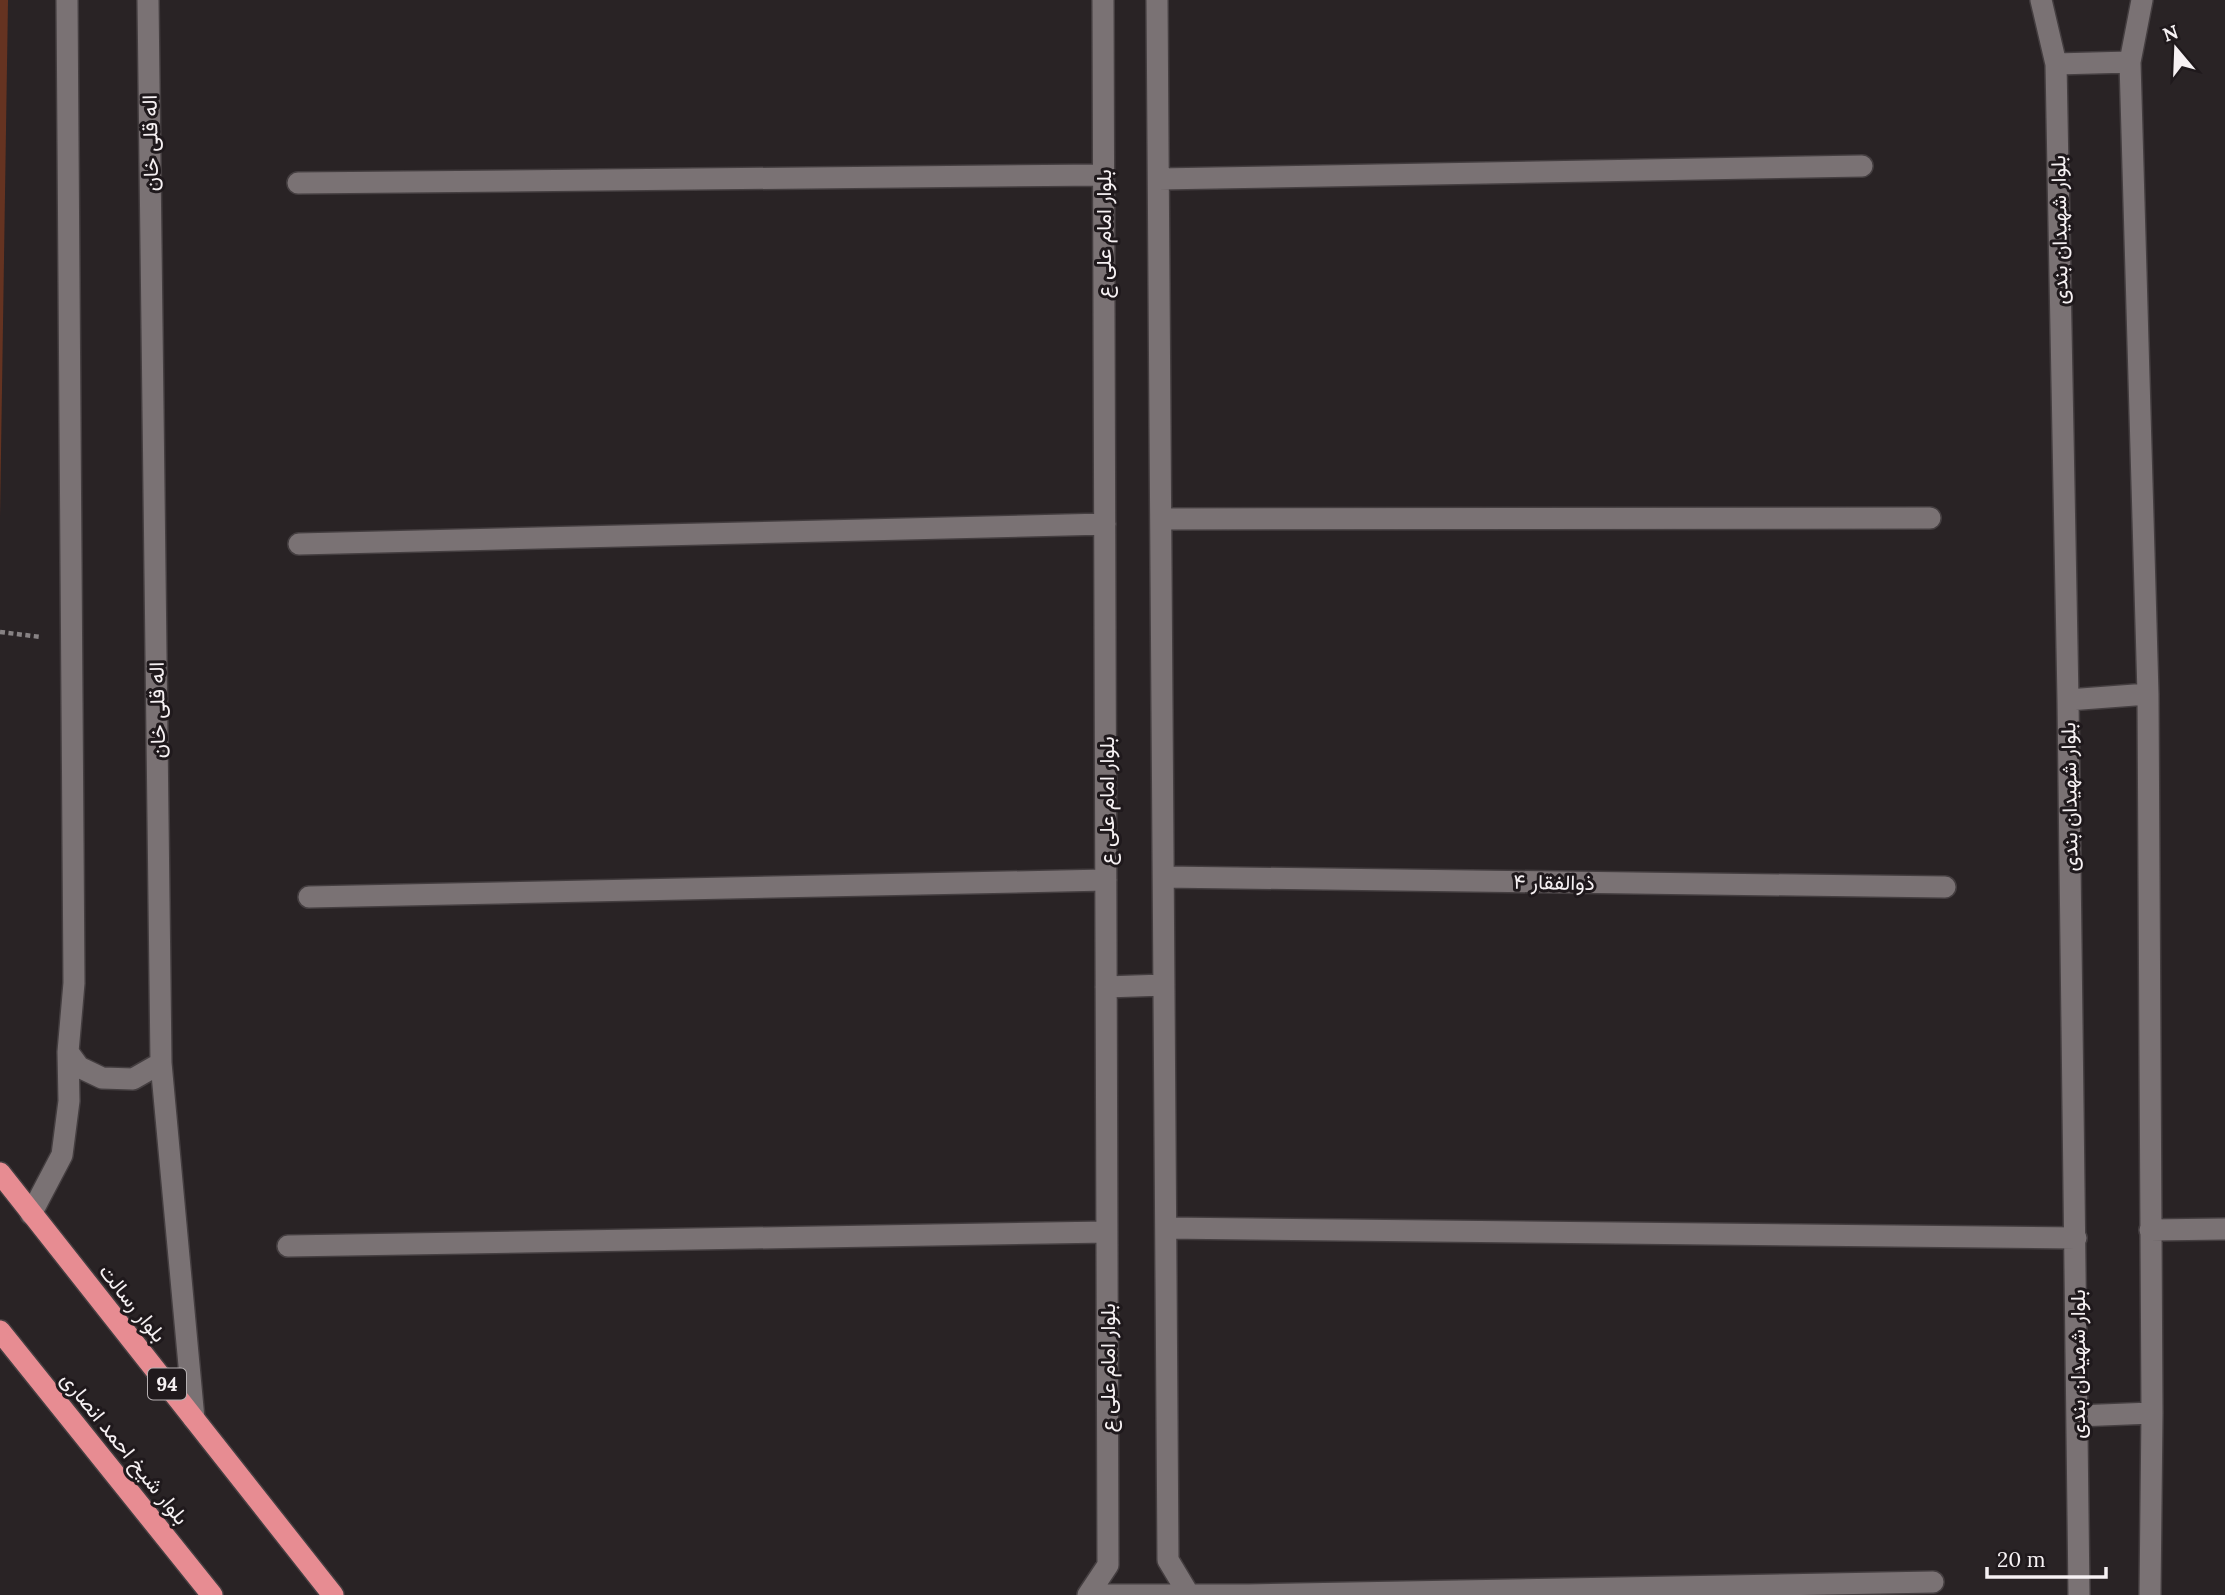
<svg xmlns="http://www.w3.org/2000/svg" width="2225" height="1595" viewBox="0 0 2225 1595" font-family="Lora,Vazirmatn,serif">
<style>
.green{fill:#653321}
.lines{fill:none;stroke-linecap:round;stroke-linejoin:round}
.minor-casing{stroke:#443e40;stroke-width:24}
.highway-casing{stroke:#443e40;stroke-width:24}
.path{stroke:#878284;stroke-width:4.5;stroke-dasharray:5 3.5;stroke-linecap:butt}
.minor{stroke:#7a7274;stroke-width:21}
.highway{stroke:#e78c92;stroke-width:21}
.labels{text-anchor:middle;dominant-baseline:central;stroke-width:6;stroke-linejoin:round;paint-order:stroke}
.shield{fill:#1f191c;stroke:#b6b0b2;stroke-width:2}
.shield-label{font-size:19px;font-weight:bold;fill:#f6f1f3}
.street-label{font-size:21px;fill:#f6f1f3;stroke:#1f191c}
</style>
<rect width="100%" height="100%" fill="#292325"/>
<!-- green -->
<path class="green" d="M0,0h8l-8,518z"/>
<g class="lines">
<!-- minor casing -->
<g class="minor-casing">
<path id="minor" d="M148,0l13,1063 33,356
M1157,0l11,1560 21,35
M2041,0l15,64 12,636 11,895
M2142,0l-12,62 18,632 4,719 -2,182
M2056,64l74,-2
M1159,179l703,-13
M298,183l805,-8
M1161,519l769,-1
M299,544l806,-20
M2068,700l80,-6
M1164,877l781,10
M309,897l797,-17
M1106,987l58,-2
M68,1052l11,15 23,11 31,1 28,-16
M31,1214l31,-59 7,-54 -1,-49 6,-69 -7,-983
M1166,1228l910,10
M2150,1230l75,-1
M288,1246l819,-14
M2077,1416l75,-3
M1088,1595l20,-30 -5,-1565
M1088,1595h160l685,-13"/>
</g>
<!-- highway casing -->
<g class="highway-casing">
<path id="highway" d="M0,1173l333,422
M0,1331l212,264"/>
</g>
<!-- path -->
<path class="path" d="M0,632l41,5"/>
<!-- minor -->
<use href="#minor" class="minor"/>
<!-- highway -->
<use href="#highway" class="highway"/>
</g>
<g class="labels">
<!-- shield labels -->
<rect class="shield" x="148" y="1368.5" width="38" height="31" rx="5"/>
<g class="shield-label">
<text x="167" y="1384">94</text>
</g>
<!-- street labels -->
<g class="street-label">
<text transform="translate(150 143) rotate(-91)">اله قلی خان</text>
<text transform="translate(2059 230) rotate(-91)">بلوار شهیدان بندی</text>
<text transform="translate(1103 234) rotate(-90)">بلوار امام علی ع</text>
<text transform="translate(157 710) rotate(-91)">اله قلی خان</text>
<text transform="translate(2069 797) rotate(-91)">بلوار شهیدان بندی</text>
<text transform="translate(1106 801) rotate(-90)">بلوار امام علی ع</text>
<text transform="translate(1554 882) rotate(1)">ذوالفقار ۴</text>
<text transform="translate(133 1303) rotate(51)">بلوار رسالت</text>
<text transform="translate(2077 1364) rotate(-90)">بلوار شهیدان بندی</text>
<text transform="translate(1107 1368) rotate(-90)">بلوار امام علی ع</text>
<text transform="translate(125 1448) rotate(51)">بلوار شیخ احمد انصاری</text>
</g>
</g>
<!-- north arrow -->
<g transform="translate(2176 49) rotate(341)" stroke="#1f191c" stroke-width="5" paint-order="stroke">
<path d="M0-5L12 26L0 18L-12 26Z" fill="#f6f1f3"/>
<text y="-10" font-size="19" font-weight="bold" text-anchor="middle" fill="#f6f1f3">N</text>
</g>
<!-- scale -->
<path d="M1987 1567v10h119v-10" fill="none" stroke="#f6f1f3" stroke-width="3.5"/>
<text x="1997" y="1567" font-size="21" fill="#f6f1f3" stroke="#1f191c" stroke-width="5" paint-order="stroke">20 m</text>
</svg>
